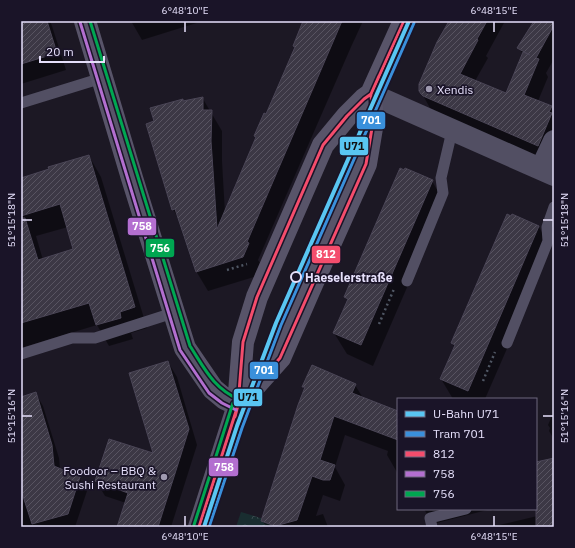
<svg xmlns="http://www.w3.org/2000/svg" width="575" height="548" viewBox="0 0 575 548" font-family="'IBM Plex Sans',sans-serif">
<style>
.forest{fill:url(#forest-crowns)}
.shadow{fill:#0007;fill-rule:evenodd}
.building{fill:url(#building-hatch);stroke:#4a4556}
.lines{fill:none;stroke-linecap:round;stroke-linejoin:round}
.path{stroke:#4f5663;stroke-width:2.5;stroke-dasharray:2 3;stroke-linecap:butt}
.lane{stroke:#524f63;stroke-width:11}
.street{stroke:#524f63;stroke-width:22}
.secondary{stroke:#585469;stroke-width:22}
.bus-1-casing{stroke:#1a1428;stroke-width:6}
.bus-2-casing{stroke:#1a1428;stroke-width:6}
.bus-3-casing{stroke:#1a1428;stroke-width:6}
.bus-1{stroke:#f44d6c;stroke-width:3}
.bus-2{stroke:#b36fd0;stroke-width:3}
.bus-3{stroke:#00a651;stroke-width:3}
.tram-1-casing{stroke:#1a1428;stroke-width:6}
.tram-1{stroke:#3a90db;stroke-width:3}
.metro-1-casing{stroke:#1a1428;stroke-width:7}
.metro-1{stroke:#59c6f2;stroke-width:4}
.ticks{fill:none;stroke:#e6e0fb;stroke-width:1.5}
.poi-dot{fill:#9f9ab0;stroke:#1a1428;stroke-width:1.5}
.stop-dot{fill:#1a1428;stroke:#e6e0fb;stroke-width:2}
.labels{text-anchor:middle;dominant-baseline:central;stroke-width:3.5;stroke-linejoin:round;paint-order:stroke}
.poi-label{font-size:12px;fill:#e6e0fb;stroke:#1a1428;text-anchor:start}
.stop-label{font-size:12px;font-weight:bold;fill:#e6e0fb;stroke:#1a1428;text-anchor:start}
.line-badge{stroke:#1a1428;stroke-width:1.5}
.badge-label{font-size:11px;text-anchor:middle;font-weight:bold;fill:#fff}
.pale-badge-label{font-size:11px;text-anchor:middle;font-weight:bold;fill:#111}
.neatline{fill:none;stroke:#e6e0fb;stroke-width:1.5}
.ticks-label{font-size:10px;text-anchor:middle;fill:#e6e0fb}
</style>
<defs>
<pattern id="forest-crowns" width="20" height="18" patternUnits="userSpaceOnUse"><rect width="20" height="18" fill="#192d30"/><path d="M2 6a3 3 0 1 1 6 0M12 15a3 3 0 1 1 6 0" fill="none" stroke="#3a4b4f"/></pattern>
<pattern id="building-hatch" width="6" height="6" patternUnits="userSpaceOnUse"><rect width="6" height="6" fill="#3c3845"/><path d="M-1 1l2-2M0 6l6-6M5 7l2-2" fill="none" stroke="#585461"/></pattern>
</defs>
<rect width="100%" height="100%" fill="#1c1824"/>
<!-- forest -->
<path class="forest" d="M241,512l39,12 1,3h-45z"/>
<!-- shadow -->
<path class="shadow" d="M21,21h29l2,5 14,44 -45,14z
M131,21h72l-61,19z
M308,21h55l-12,26 -93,213 2,3 -6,14 -46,14 -12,-20 -15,-48 -8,-14 -18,-87 28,-20 20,-3 19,32v30l3,52 32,-74 -2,-3 12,-21 29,-66 -2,-3z
M450,21h55l-19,35 2,2 -13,23 31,13 17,-39 -3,-6 15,-28h19v38l-8,14 2,4 -10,24 13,6 3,6v35l-6,14 -114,-49 -4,-5 -10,-18z
M89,156l12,21 46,151 -16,5 2,6 -24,7 -12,-21 -76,23v-169zM68,227l7,23 -32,10 -7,-24z
M432,181l12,21 -71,164 -26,-12 -13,-21 14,-32 -3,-4z
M512,216l27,11 12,21 -66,151h-32l-12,-20 14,-31 -3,-5z
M168,362l9,15 20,68 -26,82h-53l8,-24 -21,-7 -9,-15 58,-27z
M313,367l42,18 8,13 35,14v62l-11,-19 1,-4 -43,-16 -10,32 10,18 -5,16 -17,-6 -7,21 7,-2 5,13h-62l-4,-7 43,-130 -1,-3z
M36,394l7,12 16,52 1,11 19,9 8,13 -12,36h-54v-129z
M554,411v28l-5,-8 1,-3 -2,-3z
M424,509h77l-9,2 -1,-2 -58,15z
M554,512v15h-63z"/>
<!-- building -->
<path class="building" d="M21,21h26l10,32 -36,11z
M303,21h39l-95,221 2,1 -6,14 -47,15 -21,-63 -3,1 -26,-86 8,-3 -4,-13 33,-9v2l20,-4v13h9l-1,31 6,88 39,-92 -2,-1 10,-23 2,1 29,-67 -2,-1z
M449,21h38l-10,18 1,1 -18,34 46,19 17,-41 7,3 -13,-7 17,-27h20v4l-18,33 3,1 -15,36 28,11 -3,6 3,1 -14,33 -115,-50 -2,-2 -2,-3v-7l18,-42z
M89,155l46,152 -15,5 1,6 -25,7 -7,-22 -68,20v-105h4l13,42 35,-11 -13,-45 -39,12v-38l28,-9 -1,-2z
M400,168l4,2 1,-2 28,12 -72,165 -28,-12 15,-34 -4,-2z
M507,214l4,2 1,-2 27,12 -71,165 -28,-12 15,-34 -4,-2z
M168,361l21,68 -10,32 -21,66h-41l11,-34 -33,-12 14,-42 44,14 -24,-80z
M312,365l44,19 -4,9 46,18v29l-64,-24 -14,44 15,5 -5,15h-7l-11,-4 -15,44 -22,6 -14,-5 37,-116 7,-18h-3z
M36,392l16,53 2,21 26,11 -12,37 -36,10 -11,-34v-93z
M554,458v69h-18v-65z"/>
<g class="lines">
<!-- path -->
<path class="path" d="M227,270l20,-6
M379,324l15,-35
M483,381l12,-29"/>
<!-- lane -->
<path class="lane" d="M21,103l81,-25
M407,281l36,-88 -2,-15 11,-47
M507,343l41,-102 -1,-14 7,-20
M21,354l51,-16h23l78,-25
M432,527l-2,-9 36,-9"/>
<!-- street -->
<path class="street" d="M371,94l183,81
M541,169l13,-28"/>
<!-- secondary -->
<path class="secondary" d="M85,21l47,157 53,170 28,41 12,10 13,6
M238,405l42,-47 30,-69 56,-125 7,-42 -2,-28 33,-73
M199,527l39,-122 5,-63 14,-45 66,-152 24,-29 17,-17 7,-5"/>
<!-- bus-1 casing -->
<g class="bus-1-casing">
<path id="bus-1" d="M235,417l3,-12 42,-47 86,-194 7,-42 -2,-28 8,-18
M199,527l39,-122 5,-63 14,-45 66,-152 24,-29 17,-17 7,-5 33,-73"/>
</g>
<!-- bus-2 casing -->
<g class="bus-2-casing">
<path id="bus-2" d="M80,22l100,328 29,43 13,10 14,7
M204,527l39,-120"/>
</g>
<!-- bus-3 casing -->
<g class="bus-3-casing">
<path id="bus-3" d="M90,21l100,325c15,23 23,42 50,54
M194,525l39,-122"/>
</g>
<!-- bus-1 -->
<use href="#bus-1" class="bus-1"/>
<!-- bus-2 -->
<use href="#bus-2" class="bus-2"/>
<!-- bus-3 -->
<use href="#bus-3" class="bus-3"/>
<!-- tram-1 casing -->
<g class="tram-1-casing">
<path id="tram-1" d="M209,527l33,-99 39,-103 133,-302"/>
</g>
<!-- tram-1 -->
<use href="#tram-1" class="tram-1"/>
<!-- metro-1 casing -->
<g class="metro-1-casing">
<path id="metro-1" d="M204,527l33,-101 39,-103 133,-302"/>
</g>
<!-- metro-1 -->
<use href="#metro-1" class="metro-1"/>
</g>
<!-- ticks -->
<path class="ticks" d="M185,22v10M494,22v10M22,220h10M543,220h10M22,416h10M543,416h10M185,516v10M494,516v10"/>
<!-- markers -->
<g class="poi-dot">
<circle cx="429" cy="89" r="4"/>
<circle cx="164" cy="477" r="4"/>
</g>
<circle class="stop-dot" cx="296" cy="277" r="5"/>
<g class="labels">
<!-- poi labels -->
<g class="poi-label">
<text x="437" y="89">Xendis</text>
<text x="156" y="470" text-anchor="end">Foodoor – BBQ &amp;<tspan x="156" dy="14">Sushi Restaurant</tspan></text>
</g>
<!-- stop labels -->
<g class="stop-label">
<text x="305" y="277">Haeselerstraße</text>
</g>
</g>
<g class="line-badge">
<rect x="356" y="111" width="30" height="19" rx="4" fill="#3a90db"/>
<rect x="339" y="136" width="30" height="20" rx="4" fill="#59c6f2"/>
<rect x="127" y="217" width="30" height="19" rx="4" fill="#b36fd0"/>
<rect x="145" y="238" width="30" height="20" rx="4" fill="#00a651"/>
<rect x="311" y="245" width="30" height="19" rx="4" fill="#f44d6c"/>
<rect x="249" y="361" width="30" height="19" rx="4" fill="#3a90db"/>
<rect x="233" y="388" width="30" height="19" rx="4" fill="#59c6f2"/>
<rect x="208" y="457" width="31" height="20" rx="4" fill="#b36fd0"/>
</g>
<g class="badge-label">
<text x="371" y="124">701</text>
<text x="142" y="230">758</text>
<text x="160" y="252">756</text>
<text x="326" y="258">812</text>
<text x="264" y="374">701</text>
<text x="224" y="471">758</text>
</g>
<g class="pale-badge-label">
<text x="354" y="150">U71</text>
<text x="248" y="401">U71</text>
</g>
<!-- border -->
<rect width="575" height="548" fill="none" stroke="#1a1428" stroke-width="44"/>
<!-- legend -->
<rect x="397" y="398" width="140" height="112" fill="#1a1428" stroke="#6c667c"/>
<rect x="405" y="411" width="20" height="6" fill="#59c6f2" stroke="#6c667c"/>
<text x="433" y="418" font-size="12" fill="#e6e0fb">U-Bahn U71</text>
<rect x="405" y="431" width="20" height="6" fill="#3a90db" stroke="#6c667c"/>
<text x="433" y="438" font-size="12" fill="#e6e0fb">Tram 701</text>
<rect x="405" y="451" width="20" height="6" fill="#f44d6c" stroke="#6c667c"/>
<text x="433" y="458" font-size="12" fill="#e6e0fb">812</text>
<rect x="405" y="471" width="20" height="6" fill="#b36fd0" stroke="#6c667c"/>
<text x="433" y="478" font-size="12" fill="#e6e0fb">758</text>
<rect x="405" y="491" width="20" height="6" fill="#00a651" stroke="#6c667c"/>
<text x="433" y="498" font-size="12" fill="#e6e0fb">756</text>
<!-- scale -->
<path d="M40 56v6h64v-6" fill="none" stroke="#e6e0fb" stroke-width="2"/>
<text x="46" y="56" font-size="12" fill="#e6e0fb" stroke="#1a1428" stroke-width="3" paint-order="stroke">20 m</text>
<rect x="22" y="22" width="531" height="504" class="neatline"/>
<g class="ticks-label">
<text x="185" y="14">6°48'10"E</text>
<text x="494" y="14">6°48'15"E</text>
<text transform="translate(11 220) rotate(-90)" y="4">51°15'18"N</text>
<text transform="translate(564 220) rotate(-90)" y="4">51°15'18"N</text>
<text transform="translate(11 416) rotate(-90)" y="4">51°15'16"N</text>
<text transform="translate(564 416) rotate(-90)" y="4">51°15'16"N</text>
<text x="185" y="540">6°48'10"E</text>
<text x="494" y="540">6°48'15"E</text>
</g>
</svg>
